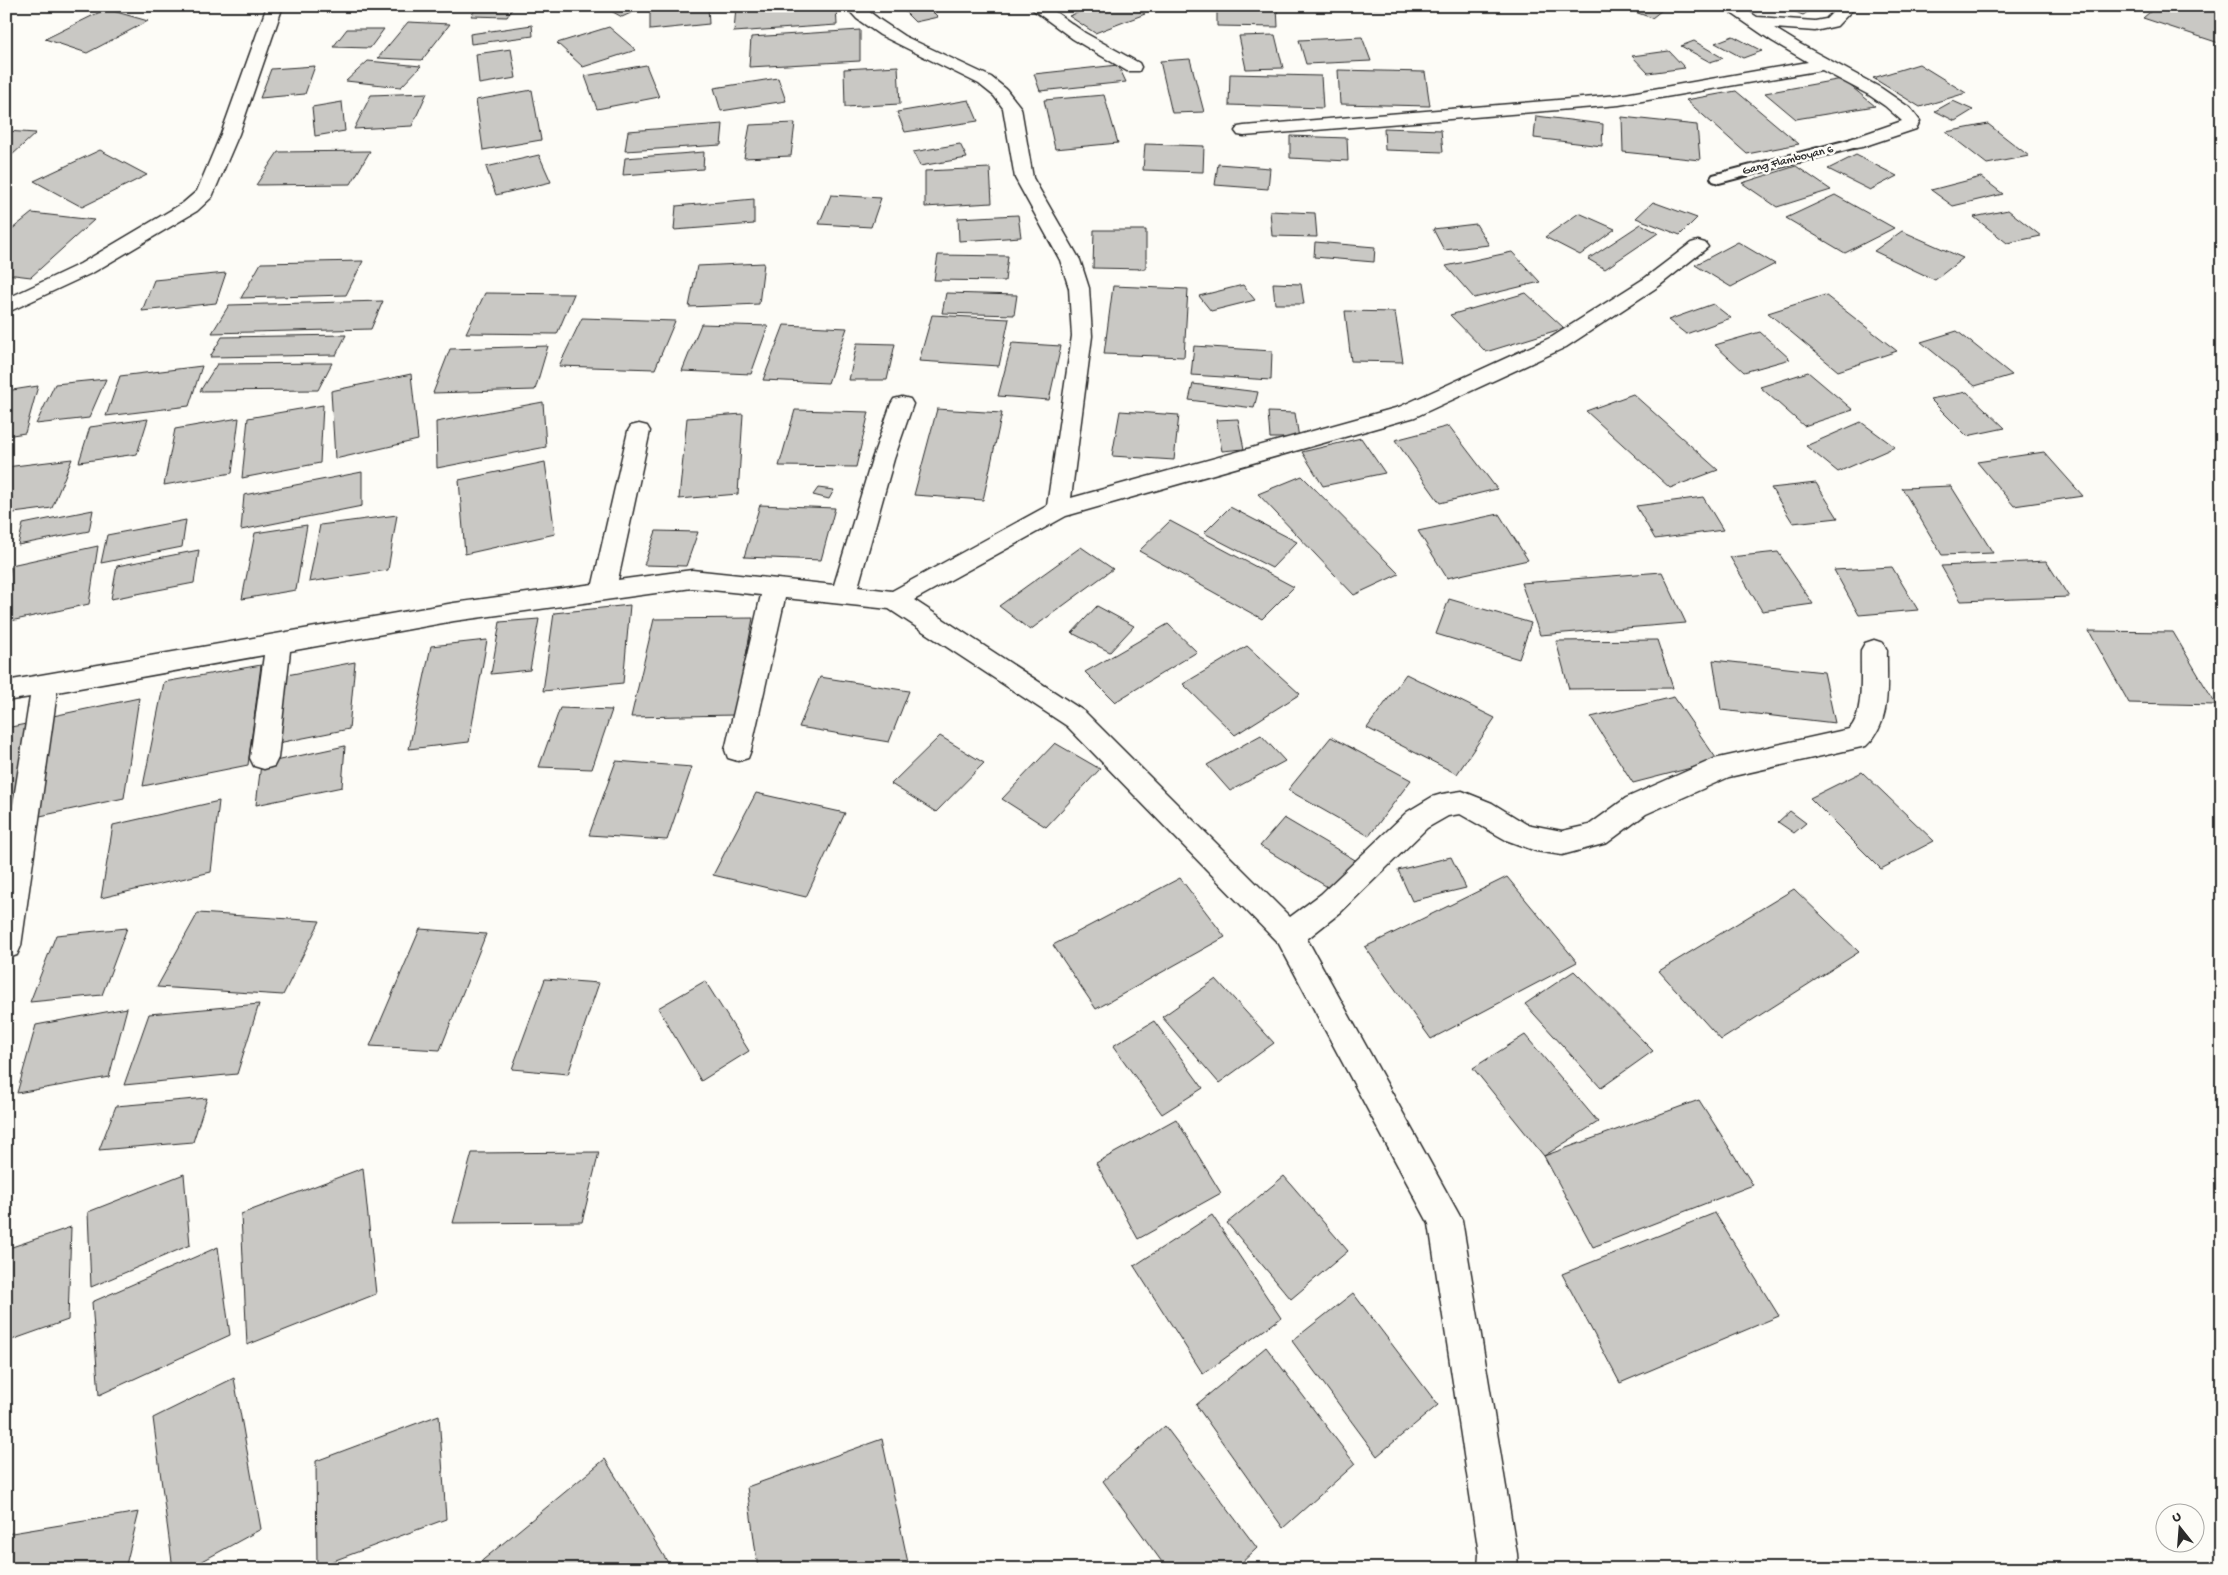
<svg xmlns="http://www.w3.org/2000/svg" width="2228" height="1575" viewBox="0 0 2228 1575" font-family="'Gochi Hand',sans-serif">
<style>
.building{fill:#c9c8c4;stroke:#2b2b2b}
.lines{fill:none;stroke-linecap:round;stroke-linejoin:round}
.service-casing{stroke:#2b2b2b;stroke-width:4}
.minor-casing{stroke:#2b2b2b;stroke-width:3}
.service{fill:#fdfcf7;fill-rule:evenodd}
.minor{fill:#fdfcf7;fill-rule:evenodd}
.labels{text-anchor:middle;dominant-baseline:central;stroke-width:5;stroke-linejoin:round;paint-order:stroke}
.far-street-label{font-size:12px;fill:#2b2b2b;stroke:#fdfcf7}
</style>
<rect width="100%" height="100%" fill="#fdfcf7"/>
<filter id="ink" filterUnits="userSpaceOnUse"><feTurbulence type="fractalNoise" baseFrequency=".02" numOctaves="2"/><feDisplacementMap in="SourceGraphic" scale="10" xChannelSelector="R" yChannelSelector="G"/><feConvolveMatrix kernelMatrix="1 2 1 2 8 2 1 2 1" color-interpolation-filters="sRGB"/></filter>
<g filter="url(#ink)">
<!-- building -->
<path class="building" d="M478,6h36l-7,11 -36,-1z
M602,6h44l-24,11z
M708,6l1,18 -59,6v-18z
M736,6h100l1,19 -103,7z
M899,6h28l11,11 -23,5z
M1096,6h37l12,8 -50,19 -26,-17z
M1217,6h60l1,21 -61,-1z
M1328,6h72v1l-70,3z
M1618,6h49l-15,12z
M1781,6h36l-14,9z
M2157,6h65v38l-79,-26z
M106,9l42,12 -61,32 -42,-14z
M408,22l42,2 -28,36 -44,-2z
M532,25l1,11 -62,8 -1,-10z
M609,27l27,23 -53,17 -26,-24z
M347,29h37l-14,19 -37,-1z
M860,30v31l-111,6 2,-30z
M1275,35l8,33 -37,1 -7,-33z
M1733,36l29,15 -19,7 -28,-15z
M1362,37l9,24 -65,3 -7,-24z
M1694,41l29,17 -13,4 -29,-16z
M511,49l5,29 -37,6 -3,-30z
M1669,51l16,17 -37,5 -16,-17z
M1190,59l14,53 -32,1 -12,-52z
M368,61l53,5 -20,21 -55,-6z
M1919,64l47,29 -46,14 -47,-29z
M646,65l13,32 -62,12 -12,-33z
M1118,65l8,17 -86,9 -6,-17z
M315,66l-10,28 -45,4 11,-29z
M898,66l2,38 -55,3 -1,-38z
M1338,70l87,2 5,34 -90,-2z
M1230,74l91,2 2,32 -94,-3z
M778,78l8,23 -65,10 -7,-23z
M1842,79l33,27 -79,13 -31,-26z
M532,90l9,50 -58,10 -7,-50z
M1736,91l63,53 -52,10 -61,-54z
M427,93l-15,33 -58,3 17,-34z
M1104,95l14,48 -63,6 -11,-49z
M969,100l9,21 -73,11 -8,-20z
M1953,101l20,9 -18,11 -20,-10z
M342,102l3,29 -30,5 -3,-29z
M1536,116l67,8 -1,22 -68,-8z
M1622,117l75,8 3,35 -77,-8z
M795,123l-4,33 -47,2 6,-33z
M723,124l-2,21 -96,6 3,-20z
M1988,124l41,32 -42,8 -41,-32z
M1384,128l57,2 2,22 -58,-2z
M6,131l30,2 -25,23h-5z
M1290,136l57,2 1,23 -58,-3z
M960,144l7,14 -47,8 -7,-14z
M1145,144l59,2 -1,26 -60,-2z
M100,150l47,25 -65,32 -48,-26z
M370,151l-19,33 -95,1 22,-33z
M704,152l-1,17 -80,6 2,-17z
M539,155l12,27 -55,13 -10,-28z
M1856,155l41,21 -27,14 -42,-21z
M1218,164l52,4 -2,21 -53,-4z
M1796,166l35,24 -54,17 -35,-24z
M990,168l2,35 -67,4v-36z
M1981,177l22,17 -50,12 -22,-16z
M831,195l50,3 -10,29 -52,-3z
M1835,195l59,33 -49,25 -59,-35z
M754,199v25l-80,6 2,-24z
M1653,202l44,16 -17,17 -44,-17z
M2008,210l33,26 -34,7 -33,-26z
M1270,211l45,2 2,24 -45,-1z
M32,213l62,7 -63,57 -25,-3v-40z
M1579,213l36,16 -35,26 -35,-18z
M1018,215l3,22 -62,4 -1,-23z
M1476,224l13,21 -45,5 -11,-21z
M1641,224l17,9 -53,36 -17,-10z
M1094,230h52v39l-53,-1z
M1902,231l61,27 -28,22 -61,-29z
M1315,242l60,5 -1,15 -60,-5z
M1738,242l37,22 -44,23 -36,-22z
M1512,252l28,30 -66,16 -28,-32z
M938,255l70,1 -3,25 -71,-1z
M363,261l-17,34 -105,3 20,-35z
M764,263l-5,41 -70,3 8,-41z
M226,273l-10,30 -74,8 12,-31z
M1273,283l28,1 3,20h-29z
M1243,285l12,15 -44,11 -12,-15z
M1113,286l75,3 -4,68 -80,-3z
M485,293l89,1 -17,40 -91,-1z
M946,293l71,2 -3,20 -72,-2z
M1526,293l38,35 -78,24 -36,-37z
M1825,295l72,56 -59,20 -70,-58z
M383,301l-12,28 -159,4 17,-28z
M1713,304l18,14 -45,16 -18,-14z
M1345,311l50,1 8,50 -52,-1z
M932,315l77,4 -10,47 -80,-5z
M582,318l93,3 -20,48 -96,-3z
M701,324l67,2 -17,48 -69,-3z
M784,325l63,3 -19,55 -65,-3z
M1957,331l55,44 -37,11 -54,-44z
M1760,332l30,27 -46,13 -29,-27z
M346,335l-10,20 -126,2 12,-20z
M857,343l38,1 -8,36h-38z
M1012,343l49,3 -12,54 -51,-4z
M548,346l-13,44 -102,3 17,-44z
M1194,346l78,5 -1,29 -80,-5z
M332,363l-14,27 -118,1 17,-27z
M202,366l-13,40 -83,10 14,-40z
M1808,372l45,38 -49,16 -44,-39z
M411,374l7,66 -83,19 -4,-68z
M106,379l-17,39 -53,6 19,-40z
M1193,384l65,8 -4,16 -65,-8z
M38,386l-13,47 -19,3v-45z
M1967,392l38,36 -38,8 -37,-37z
M1633,394l85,76 -48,18 -84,-77z
M543,402l3,45 -109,21 -1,-46z
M323,405l-3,58 -78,15 6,-60z
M937,409l65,4 -19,87 -69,-5z
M795,410l74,2 -13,55 -77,-1z
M1120,411l59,4 -5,45 -62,-4z
M1268,412l27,1 4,25h-29z
M743,414l-5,80 -59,5 8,-81z
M239,418l-7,55 -68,12 11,-56z
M148,419l-11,35 -58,8 11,-35z
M1238,419l6,30 -22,2 -6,-31z
M1861,422l34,25 -57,25 -32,-26z
M1449,426l48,63 -57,14 -45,-63z
M1361,438l24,35 -62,13 -21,-34z
M2044,452l39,44 -69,10 -37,-44z
M72,459l-20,49 -46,6v-47z
M545,462l10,72 -90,20 -6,-74z
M362,472v34l-121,24 3,-35z
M1302,476l97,98 -45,21 -96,-101z
M1816,483l22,35 -45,5 -22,-35z
M1951,486l42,67 -51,2 -40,-67z
M818,488l16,2 -5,9 -16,-4z
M1703,497l20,33 -68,9 -19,-33z
M760,505l75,3 -14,52 -77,-3z
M1230,507l67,35 -25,26 -68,-35z
M93,510l-4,21 -71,14 5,-21z
M1499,514l29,46 -81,18 -29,-47z
M397,515l-9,55 -79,12 11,-57z
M186,520l-4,27 -81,16 6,-28z
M1170,521l124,66 -32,32 -123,-68z
M307,525l-11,65 -54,9 13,-66z
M656,531l42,1 -12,34 -42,-1z
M98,546l-9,58 -83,18v-32l5,-25z
M1081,547l32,22 -83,61 -31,-24z
M199,550l-5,33 -83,16 6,-33z
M1778,552l35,52 -51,7 -32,-54z
M2046,561l23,36 -108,4 -20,-35z
M1892,567l26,43 -59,5 -25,-45z
M1662,572l24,51 -146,12 -19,-52z
M1449,599l82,24 -12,36 -83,-25z
M630,605l-7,78 -80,8 11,-78z
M1097,606l37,20 -24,26 -38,-19z
M753,618l-18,97 -104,2 23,-98z
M539,619l-9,51 -39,4 9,-52z
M1168,624l29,28 -82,50 -30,-30z
M2089,631l84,1 43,73 -87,-2z
M487,640l-18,102 -60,7 22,-103z
M1657,640l16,48 -104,1 -13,-48z
M1247,646l53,48 -65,41 -52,-51z
M1713,660l111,12 11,51 -114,-13z
M355,662l-6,67 -71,14 9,-68z
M261,665l-13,100 -105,21 21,-104z
M1406,674l89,44 -38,56 -90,-46z
M820,677l89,14 -20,51 -90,-15z
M1674,697l44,64 -85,22 -42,-66z
M139,698l-15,100 -93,20 22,-102z
M560,708l52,2 -20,59 -53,-2z
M36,722l-24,121 -6,1v-116z
M1261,735l24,26 -55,30 -23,-26z
M940,736l44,27 -48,49 -45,-28z
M1331,737l80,43 -42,56 -81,-46z
M1055,743l45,26 -54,58 -44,-28z
M345,746l-3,41 -86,18 5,-41z
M616,761l76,6 -25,73 -78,-5z
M1862,772l72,69 -53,28 -71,-71z
M756,793l89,20 -39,84 -93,-22z
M219,801l-8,71 -110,26 12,-73z
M1790,811l16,12 -12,10 -16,-11z
M1284,818l78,46 -23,30 -79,-48z
M1451,857l15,31 -54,13 -14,-31z
M1507,877l70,85 -146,77 -66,-92z
M1180,878l45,59 -129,72 -43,-64z
M1794,889l65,63 -138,88 -62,-69z
M198,913l122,8 -37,74 -126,-8z
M127,928l-25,67 -72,7 26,-67z
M420,929l66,5 -46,116 -70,-4z
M1574,971l79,80 -52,37 -76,-84z
M545,979l54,4 -31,91 -56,-5z
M1216,979l58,64 -55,40 -57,-66z
M705,981l44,70 -48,30 -43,-73z
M259,1004l-22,70 -113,11 25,-71z
M127,1008l-18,69 -92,16 19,-68z
M1154,1021l49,67 -41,26 -49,-68z
M1525,1035l73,87 -54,34 -71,-88z
M207,1098l-14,44 -94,8 17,-44z
M1699,1100l54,85 -160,62 -49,-91z
M1176,1119l45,74 -83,46 -42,-76z
M599,1152l-17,70 -129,1 19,-70z
M363,1168l13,126 -129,51 -6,-131z
M184,1174l6,71 -99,42 -3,-75z
M1284,1176l64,75 -57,48 -64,-76z
M1715,1213l64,103 -159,67 -58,-109z
M1212,1215l69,103 -78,56 -69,-108z
M71,1227l-3,93 -62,22v-93z
M218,1247l12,88 -131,60 -7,-93z
M1353,1293l85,112 -61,51 -85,-115z
M1266,1347l89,117 -72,64 -87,-123z
M234,1378l27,151 -73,40h-15l-20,-151z
M439,1415l7,104 -129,48 -1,-106z
M1165,1426l92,122 -22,21h-68l-64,-88z
M882,1439l26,124 -15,6h-135l-11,-82z
M605,1459l65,107 -3,3h-195z
M139,1512l-14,57h-119v-35z"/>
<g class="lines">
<!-- service casing -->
<g class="service-casing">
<path id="service" d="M1856,138l5,2 3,3 -3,3 -142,37 -6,-2 -2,-3 2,-3z"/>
</g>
<!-- minor casing -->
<g class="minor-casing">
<path id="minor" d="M267,6h16l-44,128 -27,63 -15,14 -103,61 -88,41v-14l74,-35 103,-61 14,-12 24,-57z
M845,6h17l18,14 24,16 87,41 15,12 15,19 12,70 47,82 9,28 3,48 -21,162 328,-91 153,-70 93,-59 46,-35 7,-2 7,2 3,4 -49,39 -93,61 -151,70 -349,99 -152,84 171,112 205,205 31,-23 86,-82 25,-15 10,-3 20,-3 30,12 34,21 36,7 27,-6 37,-27 88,-39 135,-30c16,-14 11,-58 12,-79l4,-7 9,-3 9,3 4,7c-1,32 6,72 -21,96l-137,31 -83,37 -39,29 -45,12 -26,-4 -30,-11 -46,-26 -12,2 -21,12 -86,84 -34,27 155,281 55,334 1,15h-40l1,-15 -50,-330 -150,-280 -212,-218 -178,-117 -104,-11 -34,152 -3,8 -10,3 -10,-3 -3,-8 36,-155 -69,-7 -238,33 -164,30 -12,107 -4,8 -10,3 -10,-3 -4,-8 14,-103 -207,37 -36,254 -4,9 -11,4v-110l24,-152 -24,4v-20l448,-78 139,-19 35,-153 3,-5 8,-2 8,2 3,5 -32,149 74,-10 142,15 38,-126 19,-55 3,-5 8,-2 8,2 3,5 -19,55 -36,128 34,4 155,-85 25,-170 -3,-48 -9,-28 -45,-82 -12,-70 -9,-12 -15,-12 -99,-49 -23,-16z
M1028,6h19l38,27 54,30 2,4 -2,4h-12l-54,-32z
M1721,6h19l17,11 58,4 11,-2 13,-13h17l-19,20 -22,5 -41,-3 26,16 81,44 29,20 7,9 3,4 -4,8 -54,18 -6,1 -6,-1 -3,-4 3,-4 52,-18 -17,-15 -16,-11 -47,-25 -203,35 -375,31 -6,-1 -3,-4 3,-4 6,-1 375,-31 189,-33 -36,-21z"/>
</g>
<!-- service -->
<use href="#service" class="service"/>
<!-- minor -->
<use href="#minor" class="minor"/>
</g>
</g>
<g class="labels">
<!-- far-street labels -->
<g class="far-street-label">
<text transform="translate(1788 161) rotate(-14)">Gang Flamboyan 6</text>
</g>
</g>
<!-- margin -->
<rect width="2228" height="1575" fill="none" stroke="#fdfcf7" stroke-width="25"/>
<rect x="12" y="12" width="2203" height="1550" fill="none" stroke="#2b2b2b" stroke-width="2" filter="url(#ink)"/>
<!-- north arrow -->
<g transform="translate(2180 1528) rotate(343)"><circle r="24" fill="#fdfcf7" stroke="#a9a8a5"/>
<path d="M0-4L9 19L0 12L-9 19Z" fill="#2b2b2b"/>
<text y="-8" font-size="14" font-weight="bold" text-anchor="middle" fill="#2b2b2b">U</text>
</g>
</svg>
